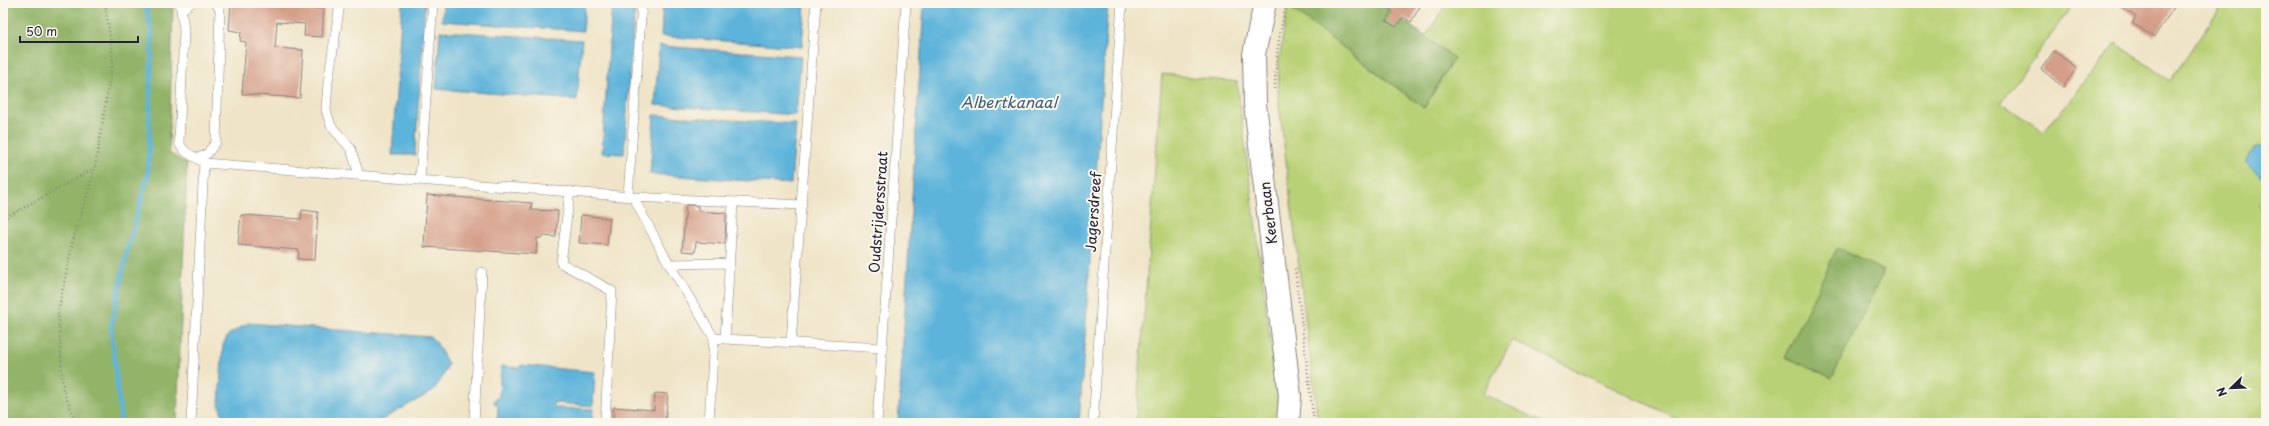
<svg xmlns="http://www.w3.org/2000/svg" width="2269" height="426" viewBox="0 0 2269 426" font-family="'Playpen Sans',sans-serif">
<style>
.green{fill:#b9d176;stroke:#6e7a58}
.forest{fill:#92b367;stroke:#5a6a51}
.water{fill:#5db4da;stroke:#406b8a}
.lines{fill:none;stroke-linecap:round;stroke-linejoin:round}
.stream{stroke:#5db4da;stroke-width:4.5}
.building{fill:#d49e88}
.lane-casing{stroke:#888381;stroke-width:10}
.secondary-casing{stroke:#888381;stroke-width:24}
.path{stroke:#888381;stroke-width:2.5;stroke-dasharray:1 3;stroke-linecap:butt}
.lane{stroke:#fff;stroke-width:9}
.secondary{stroke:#fff;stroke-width:22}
.labels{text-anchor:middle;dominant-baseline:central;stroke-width:4;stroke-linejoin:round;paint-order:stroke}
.street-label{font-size:14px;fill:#22223b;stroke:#fbf7ec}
.water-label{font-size:15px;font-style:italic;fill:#3a5c7b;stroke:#fbf7ec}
</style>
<rect width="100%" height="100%" fill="#fbf7ec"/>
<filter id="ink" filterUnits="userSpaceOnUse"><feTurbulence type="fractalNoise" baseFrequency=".025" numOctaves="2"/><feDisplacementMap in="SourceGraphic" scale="8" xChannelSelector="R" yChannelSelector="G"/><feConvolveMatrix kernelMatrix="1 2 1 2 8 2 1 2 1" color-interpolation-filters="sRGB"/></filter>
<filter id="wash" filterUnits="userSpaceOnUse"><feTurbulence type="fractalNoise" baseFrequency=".012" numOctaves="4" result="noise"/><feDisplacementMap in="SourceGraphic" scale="16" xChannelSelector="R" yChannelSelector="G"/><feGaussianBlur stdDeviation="0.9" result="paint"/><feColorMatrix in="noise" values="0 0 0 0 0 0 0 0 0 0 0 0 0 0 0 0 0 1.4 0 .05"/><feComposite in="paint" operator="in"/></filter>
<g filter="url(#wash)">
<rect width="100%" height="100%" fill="#efe4c7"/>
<!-- green -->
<path class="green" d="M1447,3h627l-73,100 43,29 72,-89 54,38 54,-78h42v142l-13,4 9,29 4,4v18l-7,4 3,9 4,3v207h-579l-175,-83 -29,54 62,29h-227l-40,-327 1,-36 9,-54 136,102 30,-50 -29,-21z
M1162,74l75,8 44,341h-145z"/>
<!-- forest -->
<path class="forest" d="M3,3h170l-4,150 18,11 -10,259h-174z
M1290,3h90l74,55 -30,50 -136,-102z
M1837,248l47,23 -52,107 -47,-21z"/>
<!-- water -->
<path class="water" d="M402,3h23l-10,152h-23z
M443,3h142l-2,28 -141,-10z
M612,3h23l-11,151 -22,-1z
M663,3h142l-3,44 -141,-11z
M924,3h184l-29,420h-181z
M440,31l142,9 -5,60 -141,-11z
M659,46l142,10 -5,59 -141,-10z
M654,115l142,9 -5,60 -141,-10z
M2266,145v37l-19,-19c3,-13 7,-14 19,-18z
M248,323l183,14 5,5 12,22 -6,14 -9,13 -57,32h-140l-14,-9 -3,-10 4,-59 5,-10z
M521,365l74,7 -2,34 -38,-3 -2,2 3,3 37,1 -1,14h-95l1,-18 -4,-2 1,-4 4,-2 2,-31 17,2z"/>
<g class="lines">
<!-- stream -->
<path class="stream" d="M121,423l-10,-96 16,-75 21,-78 4,-140 -7,-31"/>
</g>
<g id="blocks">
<!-- building -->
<path class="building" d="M231,3l93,6 -2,28 -18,-1 1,-12 -28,-2 -2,26 28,2 -3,48 -58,-4 4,-52 -6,-1 1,-9 -12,-2z
M1380,3h42l-11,19 -8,-5 -7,10 -10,-6 6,-11z
M2116,3h61l-23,34 -22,-14 4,-6z
M2054,51l23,17 -14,19 -22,-18z
M427,195l105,8 -1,7 27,1 -2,26 -13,-1 -1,2h-5l-1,16 -112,-7z
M686,205l12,1v5l28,2 -1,31 -29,-2 -1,10 -13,-1z
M302,210l16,2 -3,48 -17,-1 1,-9 -61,-5 3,-30 60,4z
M581,215l29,3 -3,27 -28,-2z
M655,393l13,1 -3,29h-53l2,-16 40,3z"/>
</g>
</g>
<g filter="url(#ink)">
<use href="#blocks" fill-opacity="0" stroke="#888381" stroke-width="1"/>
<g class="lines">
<!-- lane casing -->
<g class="lane-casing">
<path id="lane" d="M180,3l4,27 -5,112c3,11 16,14 25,21l429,34 169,8
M342,3l-2,1 -12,78 -2,28 5,16 20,23 8,26
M181,10l10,-7
M198,158l9,-4 9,-12 4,-132 -4,-7
M420,179l13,-176
M570,191l-9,72 51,28 -7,132
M628,196l14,-193
M633,197l36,67 45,74
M669,264l60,-1
M725,339l157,9
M791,342l25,-339
M191,423l13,-260
M474,423l8,-151
M709,423l5,-85 11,1 8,-136
M877,423l29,-420
M1093,423l29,-420"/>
</g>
<!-- secondary casing -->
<g class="secondary-casing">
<path id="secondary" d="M1265,3l-11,51 1,50 35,292 -2,27"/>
</g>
<!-- path -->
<path class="path" d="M1275,89c0,-28 4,-58 12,-86
M3,219l92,-51
M1295,269l19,154
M76,423l-13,-34 -5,-77 15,-72 22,-72 18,-110 -8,-55"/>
<!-- lane -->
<use href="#lane" class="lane"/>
<!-- secondary -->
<use href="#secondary" class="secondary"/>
</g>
</g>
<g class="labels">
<!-- street labels -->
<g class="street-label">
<text transform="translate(878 212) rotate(-86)">Oudstrijdersstraat</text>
<text transform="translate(1093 212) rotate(-86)">Jagersdreef</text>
<text transform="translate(1268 213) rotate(-97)">Keerbaan</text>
</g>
<!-- water labels -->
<g class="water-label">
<text x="1009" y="101">Albertkanaal</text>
</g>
</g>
<!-- margin -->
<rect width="2269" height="426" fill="none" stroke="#fbf7ec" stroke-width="16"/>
<!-- north arrow -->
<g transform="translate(2231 388) rotate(247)" stroke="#fbf7ec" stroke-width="3" paint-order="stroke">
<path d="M0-3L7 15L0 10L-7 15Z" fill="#22223b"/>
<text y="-6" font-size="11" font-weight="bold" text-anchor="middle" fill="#22223b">N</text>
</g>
<!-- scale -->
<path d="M20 36v6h118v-6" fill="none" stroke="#22223b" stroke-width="2"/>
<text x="26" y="36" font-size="12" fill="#22223b" stroke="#fbf7ec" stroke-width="3" paint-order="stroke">50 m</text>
</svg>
